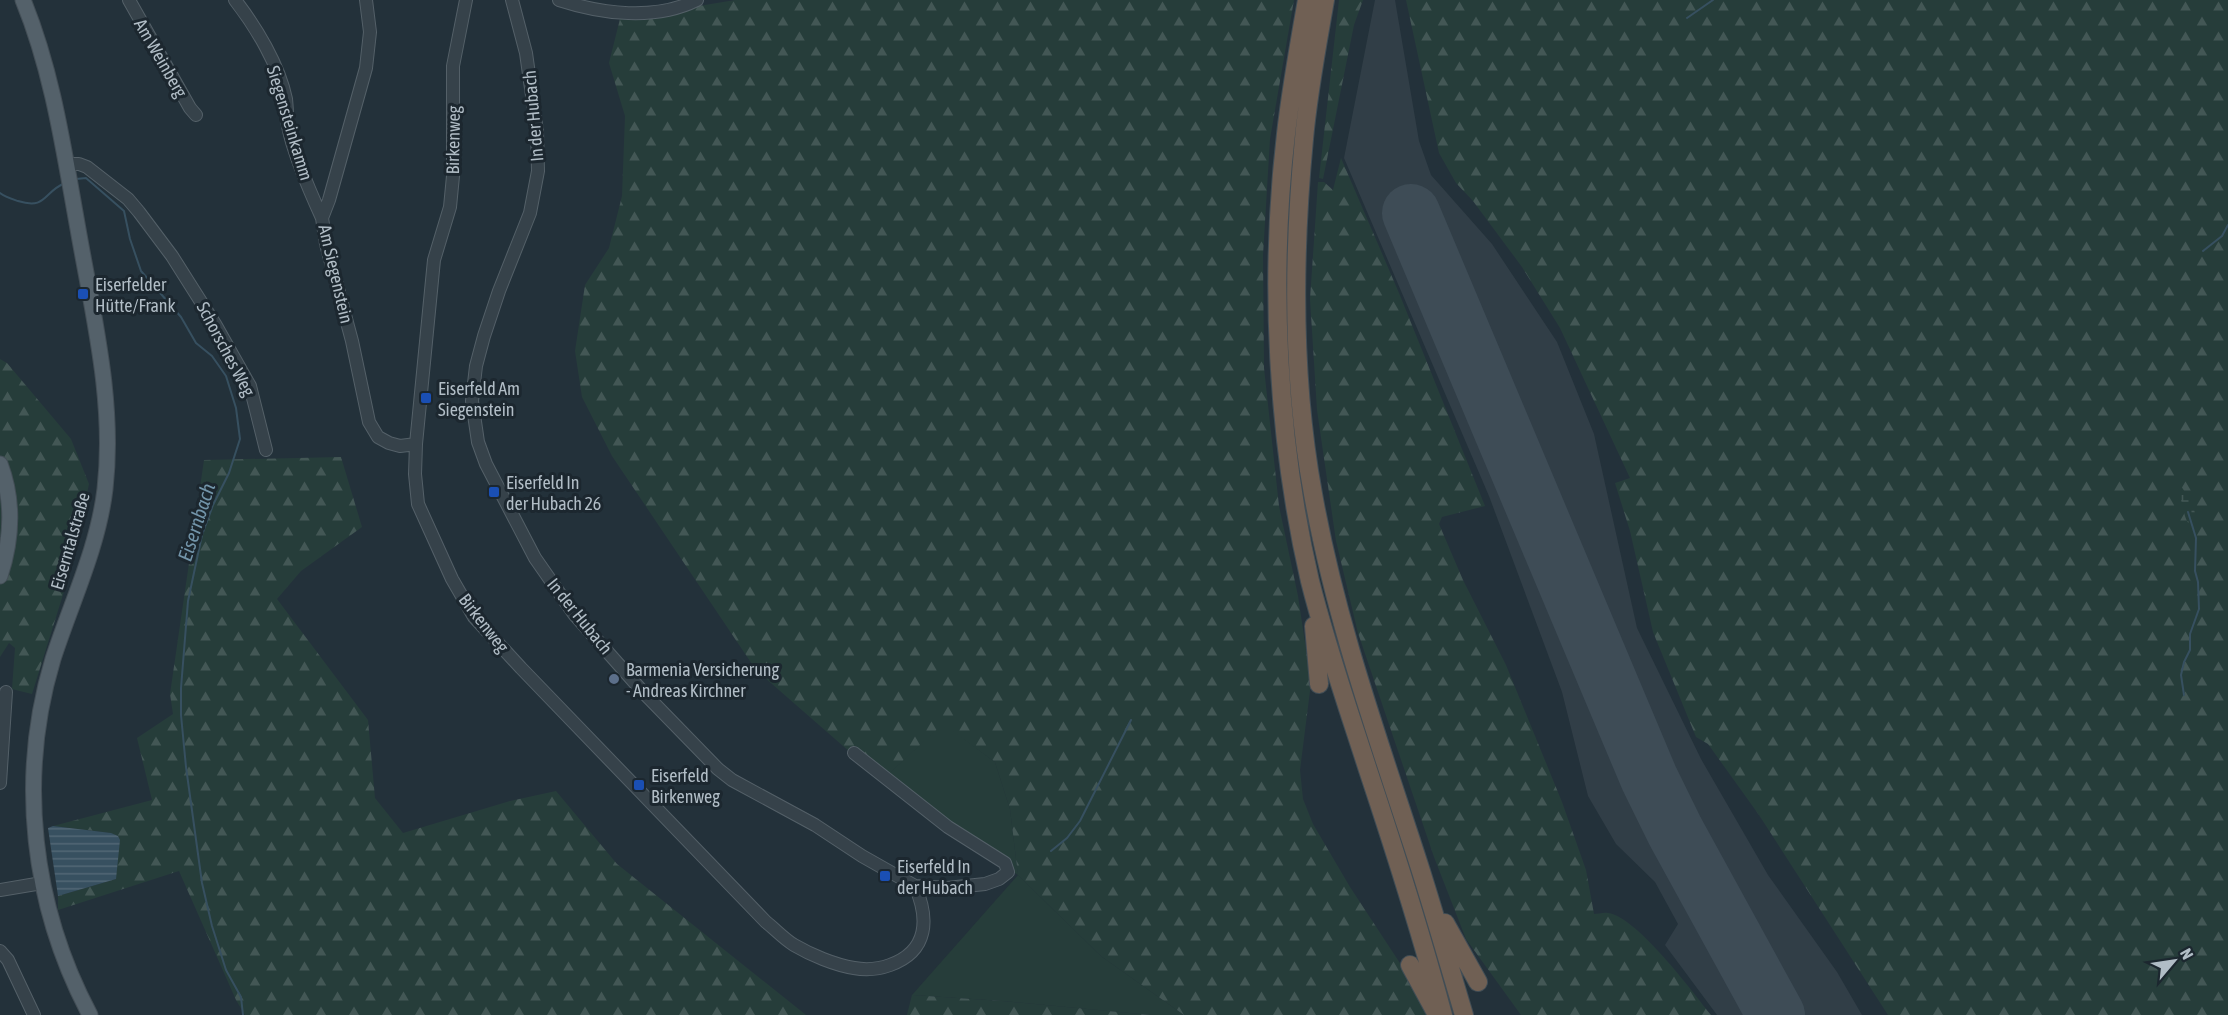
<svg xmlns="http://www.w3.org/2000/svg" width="2228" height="1015" viewBox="0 0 2228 1015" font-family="'Asap Condensed',sans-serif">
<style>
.airport{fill:#313e47}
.grass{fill:#263d3a}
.forest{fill:url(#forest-firs)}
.wetland{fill:url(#wetland-marsh)}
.water{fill:url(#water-rules)}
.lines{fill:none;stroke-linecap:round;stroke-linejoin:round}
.stream{stroke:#375060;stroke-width:2}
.runway{stroke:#3e4c56;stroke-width:58}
.minor-casing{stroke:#546068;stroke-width:14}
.major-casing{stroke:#434e56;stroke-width:17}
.highway-casing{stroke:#414d55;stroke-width:20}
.minor{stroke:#36424a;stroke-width:12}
.major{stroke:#54616a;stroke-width:15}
.highway{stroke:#706054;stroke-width:18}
.transit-dot{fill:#1a4fb4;stroke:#1c272f;stroke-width:2}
.service-dot{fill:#5c6f8a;stroke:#1c272f;stroke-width:2}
.labels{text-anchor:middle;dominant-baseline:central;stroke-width:6;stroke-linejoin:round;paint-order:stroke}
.street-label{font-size:18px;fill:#b1bdc6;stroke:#1c272f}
.poi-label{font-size:18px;fill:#b1bdc6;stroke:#1c272f;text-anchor:start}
.water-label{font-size:20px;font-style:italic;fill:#7294a9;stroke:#1c272f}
</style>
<defs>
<pattern id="forest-firs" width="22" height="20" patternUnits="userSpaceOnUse" patternTransform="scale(1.5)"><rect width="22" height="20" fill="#263d3a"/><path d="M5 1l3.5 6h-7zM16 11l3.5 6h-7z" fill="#435755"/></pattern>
<pattern id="wetland-marsh" width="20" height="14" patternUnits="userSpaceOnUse" patternTransform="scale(1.5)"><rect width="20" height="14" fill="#263d3a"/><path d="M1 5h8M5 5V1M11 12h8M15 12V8" fill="none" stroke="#435755"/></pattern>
<pattern id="water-rules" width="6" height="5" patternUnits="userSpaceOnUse" patternTransform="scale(1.5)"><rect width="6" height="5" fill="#375060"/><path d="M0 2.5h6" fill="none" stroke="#526775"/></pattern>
</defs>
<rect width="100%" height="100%" fill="#23313a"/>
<!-- airport -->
<path class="airport" d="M1375,0h20l24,141 12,34 61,69 65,98 37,92 43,194 64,131 67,116 69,97 25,43h-145l-52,-70 13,-21 -23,-42 -39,-38 -28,-48 -26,-104 -73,-196 -145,-338z"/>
<!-- grass -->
<path class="grass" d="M943,723l52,39 15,47 8,66 83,81 83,59h-34l-148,-14 -90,-6 106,-120 -136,-95z"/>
<!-- forest -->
<path class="forest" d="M735,0h559l-24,139 -7,116 1,113 15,138 19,90 13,87 -11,87 3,29 10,25 37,63 84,128h-250l-83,-59 -83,-81 -8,-66 -15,-47 -52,-38 -61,56 -126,-110 -144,-214 -30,-59 -7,-46 10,-66 24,-37 13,-52 3,-80 -16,-53 11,-44z
M1339,0h24l-9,25 -31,154 -4,-1z
M1406,0h822v1015h-340l-129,-200 -51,-71 -12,-7 -43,-105 -23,-101 -15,-48 15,-5 -70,-150 -38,-61 -49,-66 -17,-18 -17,-30z
M1341,158l58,135 86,213 -43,11 -3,7 24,56 43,85 56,137 24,68 8,44c4,0 10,-2 14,-1 29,4 84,78 103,102h-190l-55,-76 -32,-82 -76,-224 -22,-92 -19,-131 -7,-111 8,-117h6l9,8z
M0,359l7,4 64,76 18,45 -18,85 -39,125 -20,-5 3,-41 -6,-5 -9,14z
M341,457l21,70 -61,44 -24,28 91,121 7,78 28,35 107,-32 46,-10 61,73 189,151h-561l-9,-15 -57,-129 -121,39v-14l58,-17 -5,-46 -58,-7 99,-26 -15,-62 36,-24 -3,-20 34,-234z
M912,995l90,6 148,14h-243z"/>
<!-- wetland -->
<path class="wetland" d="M2180,484c8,14 21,29 13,45 -8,-8 -9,-16 -11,-26 -2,-7 -6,-11 -7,-18z"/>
<!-- water -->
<path class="water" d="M53,826l58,7 7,3 2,4 -4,39 -58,17 -10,-68z"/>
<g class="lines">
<!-- stream -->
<path class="stream" d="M1687,18l26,-18
M76,179l10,-1 38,33 6,28 11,32 40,46 15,26 16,13 14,20 10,32 4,31 -11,34 -16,32 -11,30 -14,66 -7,87v27l5,52 16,116 10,43 14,44 15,27 2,18
M0,193c5,4 12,6 18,8 29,9 25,-9 47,-18
M2203,251l19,-15 6,-11
M2184,695l-3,-20 3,-13 6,-12v-16l9,-25 -1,-27 -3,-11 1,-33 -8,-26
M1051,851l16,-13 13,-17 51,-101"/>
<!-- runway -->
<path class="runway" d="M1411,213l238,565 26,53 101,184"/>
<!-- minor casing -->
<g class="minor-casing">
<path id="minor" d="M129,0l61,108 6,7
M235,0c21,27 44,65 51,99 1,9 1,18 2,27 5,26 23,68 34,92
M366,0l4,32 -4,36 -37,132 -7,18 4,26 26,97 17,81 9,15 11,6 11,3 16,-2
M466,0l-13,66v110l-3,31 -16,53 -18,184 -1,30 3,30 34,75 22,38 47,51 245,254c9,7 18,17 28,23 17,10 41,20 60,23 11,2 25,1 36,-3 39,-14 39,-47 25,-79
M512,0l14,53 11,78 1,40 -8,42 -31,78 -15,45 -8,30 -4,35 6,41 8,22 49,94 39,56 69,78 75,77 14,11 83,45 47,31 53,30 32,2 38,-4 14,-5 9,-7 -3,-9 -57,-36 -94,-74
M559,0c43,14 96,21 138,0
M66,164h13l8,3 41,32 11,13 33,44 43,68 35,62 16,64
M0,783l6,-91
M0,890l42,-7
M0,951l8,9 26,55"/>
</g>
<!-- major casing -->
<g class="major-casing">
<path id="major" d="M23,0c30,73 41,152 55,229 15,86 37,173 27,260 -7,59 -34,114 -52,170 -36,119 -21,247 37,356
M0,464c14,37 12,75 0,112"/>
</g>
<!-- highway casing -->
<g class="highway-casing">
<path id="highway" d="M1307,0c-8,45 -16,89 -21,134 -17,144 -9,305 24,447 16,64 38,127 58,189 27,81 53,163 75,245
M1325,0c-8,46 -17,93 -21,139 -11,115 -12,241 9,355 23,129 66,247 106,371 16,50 30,100 45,150
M1314,626l5,58
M1445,923l33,59
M1410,965l25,46"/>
</g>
<!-- minor -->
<use href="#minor" class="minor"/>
<!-- major -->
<use href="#major" class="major"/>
<!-- highway -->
<use href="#highway" class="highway"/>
</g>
<!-- markers -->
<g class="transit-dot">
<rect x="77" y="288" width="12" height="12" rx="3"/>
<rect x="420" y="392" width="12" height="12" rx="3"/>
<rect x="488" y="486" width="12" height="12" rx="3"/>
<rect x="633" y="779" width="12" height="12" rx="3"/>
<rect x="879" y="870" width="12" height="12" rx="3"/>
</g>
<circle class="service-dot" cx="614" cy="679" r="6"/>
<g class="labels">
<!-- street labels -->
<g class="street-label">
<text transform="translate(161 58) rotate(60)">Am Weinberg</text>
<text transform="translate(533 116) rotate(-95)">In der Hubach</text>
<text transform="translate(290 123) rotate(73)">Siegensteinkamm</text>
<text transform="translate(453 140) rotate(-89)">Birkenweg</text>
<text transform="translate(336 274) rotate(77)">Am Siegenstein</text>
<text transform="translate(226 349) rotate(62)">Schorsches Weg</text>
<text transform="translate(70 541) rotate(-74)">Eiserntalstraße</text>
<text transform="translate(580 616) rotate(51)">In der Hubach</text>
<text transform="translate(484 623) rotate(52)">Birkenweg</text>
</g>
<!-- poi labels -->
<g class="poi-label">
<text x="95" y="284">Eiserfelder<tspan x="95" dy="21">Hütte/Frank</tspan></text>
<text x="438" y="388">Eiserfeld Am<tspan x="438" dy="21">Siegenstein</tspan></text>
<text x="506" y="482">Eiserfeld In<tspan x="506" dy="21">der Hubach 26</tspan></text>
<text x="626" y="669">Barmenia Versicherung<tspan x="626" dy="21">- Andreas Kirchner</tspan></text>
<text x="651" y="775">Eiserfeld<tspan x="651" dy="21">Birkenweg</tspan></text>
<text x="897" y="866">Eiserfeld In<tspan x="897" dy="21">der Hubach</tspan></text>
</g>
<!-- water labels -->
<g class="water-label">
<text transform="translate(196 522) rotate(-72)">Eisernbach</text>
</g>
</g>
<!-- north arrow -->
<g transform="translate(2174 961) rotate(61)" stroke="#1c272f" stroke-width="4.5" paint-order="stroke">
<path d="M0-4.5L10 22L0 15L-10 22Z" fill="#b1bdc6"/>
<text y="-9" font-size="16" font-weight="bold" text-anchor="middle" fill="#b1bdc6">N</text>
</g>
</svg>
